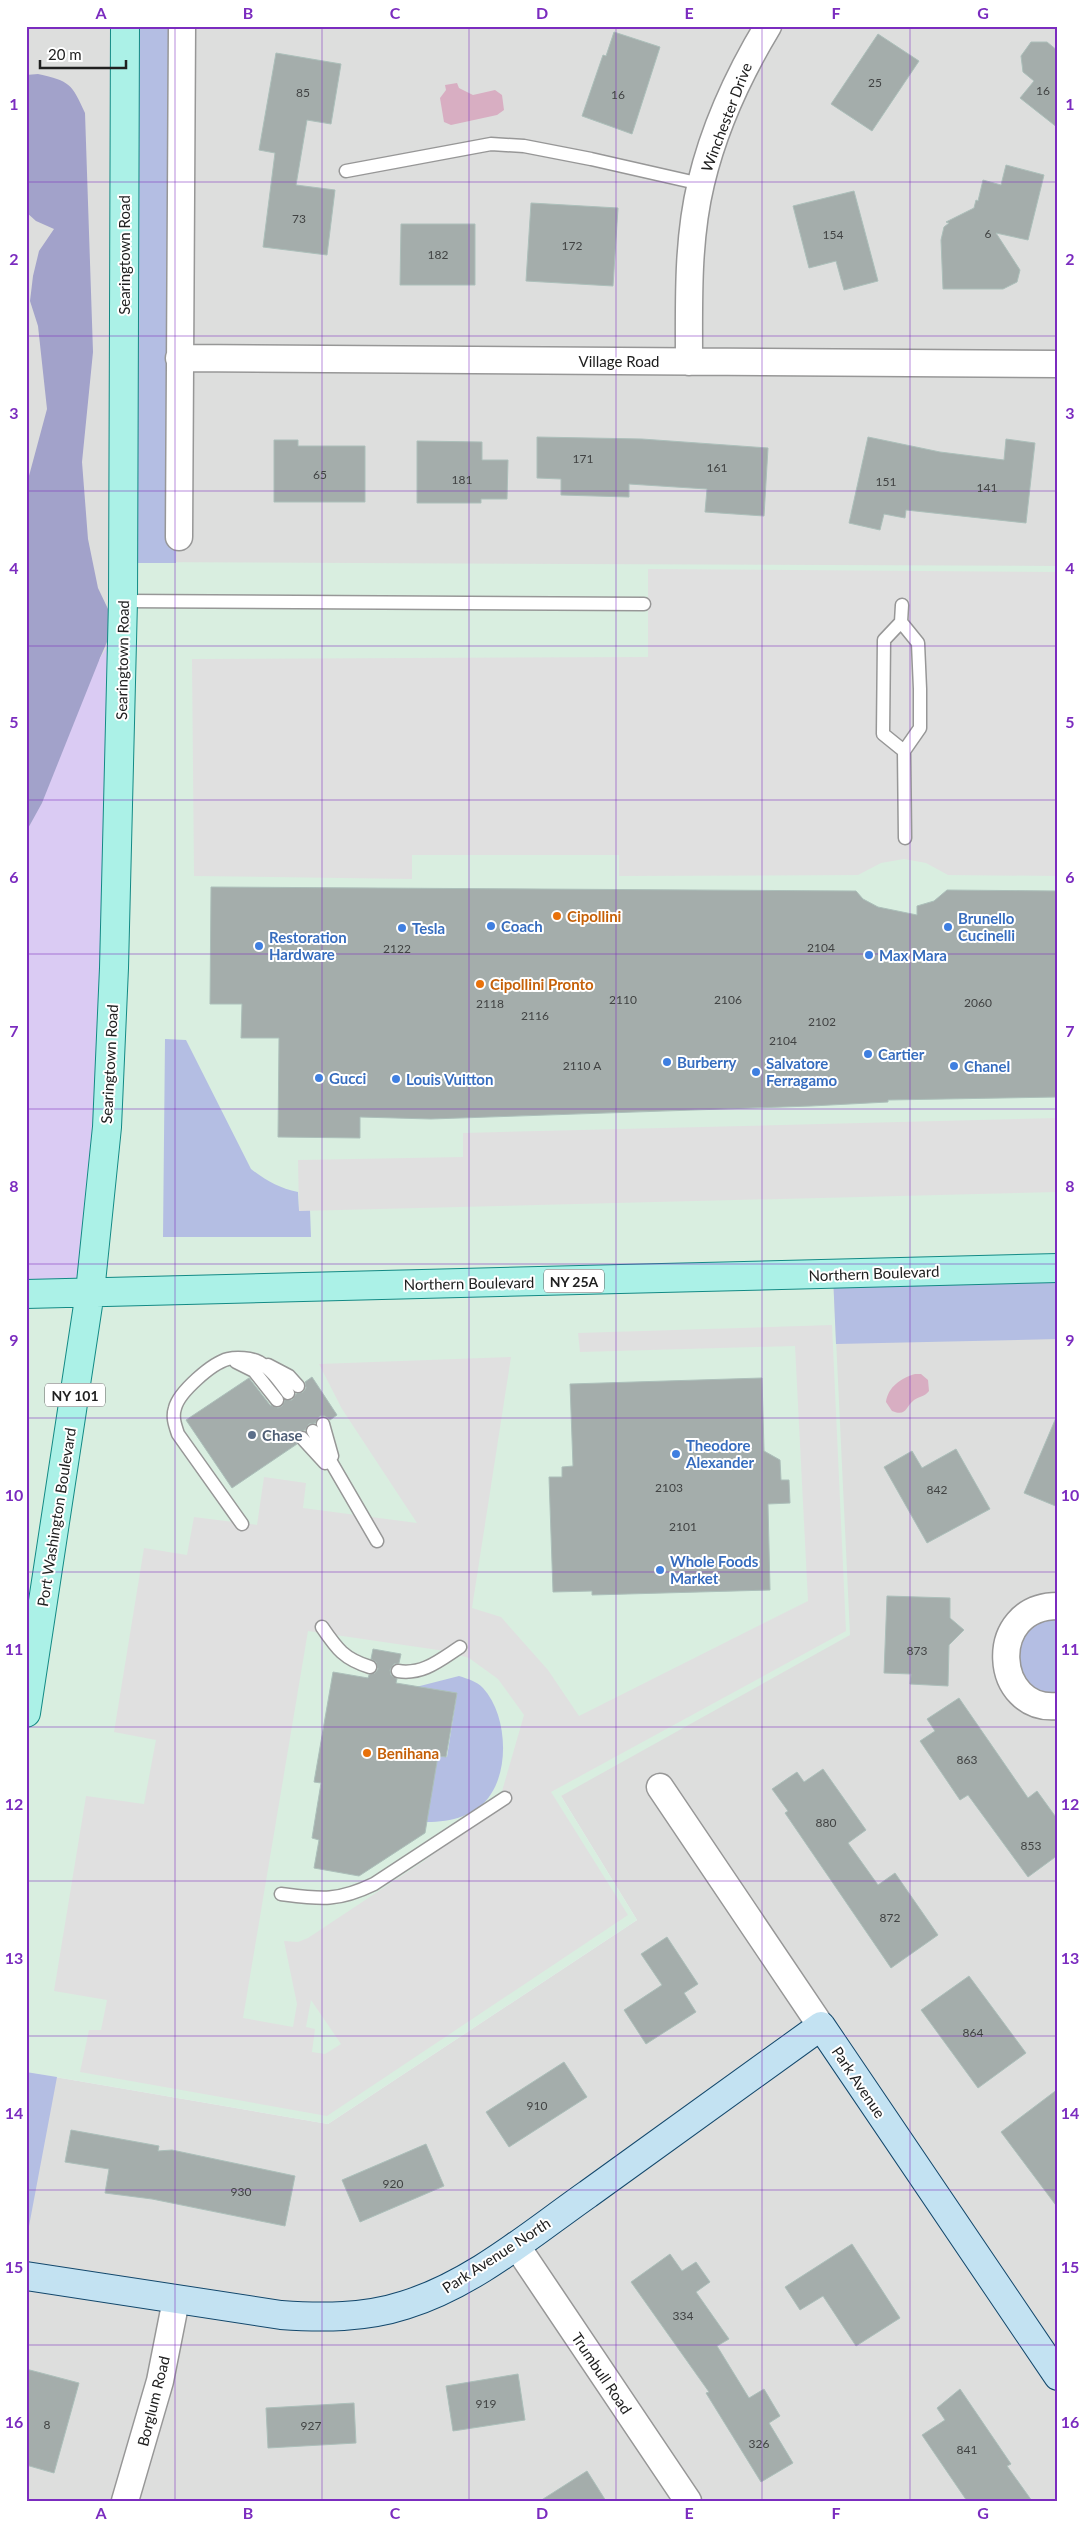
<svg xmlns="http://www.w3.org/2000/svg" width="1084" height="2527" viewBox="0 0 1084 2527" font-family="Lato,sans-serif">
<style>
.residential{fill:#dddedd}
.commercial{fill:#d9eee0}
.grass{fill:#b4bee3}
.forest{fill:#a2a2ca}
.park{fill:#dacbf3}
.parking{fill:#e0e0e0;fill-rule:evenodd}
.water{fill:#d8aec2}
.building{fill:#a4adab;stroke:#acbfba}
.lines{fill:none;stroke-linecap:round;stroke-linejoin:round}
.lane-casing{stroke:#979797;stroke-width:15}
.street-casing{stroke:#979797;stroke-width:29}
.secondary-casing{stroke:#13486c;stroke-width:30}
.primary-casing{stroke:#138a85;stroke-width:30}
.lane{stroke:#fff;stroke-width:12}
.street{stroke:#fff;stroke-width:26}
.secondary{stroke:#c3e2f2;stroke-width:28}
.primary{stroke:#abf1e7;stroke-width:28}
.grid{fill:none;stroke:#7b2cbf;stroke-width:1;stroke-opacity:0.55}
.food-dot{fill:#e8710a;stroke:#fff;stroke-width:2}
.shop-dot{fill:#3f7fe0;stroke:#fff;stroke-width:2}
.service-dot{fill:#5c6f8a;stroke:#fff;stroke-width:2}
.labels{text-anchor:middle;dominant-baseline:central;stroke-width:4;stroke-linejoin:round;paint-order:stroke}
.number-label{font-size:12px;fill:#414343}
.shield{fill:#fff;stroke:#636363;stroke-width:1}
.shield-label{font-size:14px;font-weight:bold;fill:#202020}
.street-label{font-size:15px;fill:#202020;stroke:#fff}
.food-label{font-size:15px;font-weight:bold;fill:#c56008;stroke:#fff;text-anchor:start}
.shop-label{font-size:15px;font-weight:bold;fill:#366cbe;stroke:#fff;text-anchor:start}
.service-label{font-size:15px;font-weight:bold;fill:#4e5e75;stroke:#fff;text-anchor:start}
.neatline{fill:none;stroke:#7b2cbf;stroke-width:2}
.grid-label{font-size:16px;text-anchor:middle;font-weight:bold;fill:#7b2cbf}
</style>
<rect width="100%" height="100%" fill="#e8efef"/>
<!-- residential -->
<path class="residential" d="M26,26h1032v540l-1032,728z
M1058,1268v1233h-1032v-429l302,52 309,-204 -76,-124 272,-521z"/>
<!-- commercial -->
<path class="commercial" d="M123,562l935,4v702l-225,7 17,360 -289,161 76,124 -309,204 -302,-52v-778z"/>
<!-- grass -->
<path class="grass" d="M129,26h52l-5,537h-50z
M165,1039l21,1 65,129c16,12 28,19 47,23l1,18h11l1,27h-148z
M1058,1268v71l-222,5 -3,-69z
M1058,1606v100l-23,-4 -29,-58z
M459,1676c9,3 17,5 24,12 23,25 27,77 8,106 -14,22 -40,28 -64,28l-23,-72 43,7 10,-64 -41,-6z
M26,2072l31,5 -31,165z"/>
<!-- forest -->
<path class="forest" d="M38,74c32,7 34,10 47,39l8,239 -11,110 6,77 10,49 10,21 2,26 -10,23 -74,389v-560l21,-78 -9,-83 -8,-25 3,-25 6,-25 15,-22 -18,-8 -10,-9v-137z"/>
<!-- park -->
<path class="park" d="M123,623l-32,669 -65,2v-462l16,-29 58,-145z"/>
<!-- parking -->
<path class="parking" d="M648,569l410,3v304l-110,-1 -22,-12 -22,-4 -23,4 -23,12 -239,1v-21h-207v24l-218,-3 -2,-217 456,-2z
M1058,1118v74l-759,19 -1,-51 165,-3v-24z
M832,1325l14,306 -295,161 77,123 -301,201 -247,-44 9,-42h12l6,-30 -53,-9 32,-195 58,8 12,-64 -42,-8 30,-184 43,7 7,-38 63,8 7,-48 42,6 -3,25 114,15 -75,-114 -23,-45 192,-7 -39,251 29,9 47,53 31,46 229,-115 -13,-255 -215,6 -2,-19zM308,1631l137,20 24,7 29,21 26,36 -26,90 -74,56 -116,77 -10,4 -14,-1 13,63 -4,23 -50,-9zM311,2000l30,44 -16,10 -13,-2 3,-23 -9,-2z"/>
<!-- water -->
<path class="water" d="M457,83l2,5 14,7 22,-5 7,5 2,15 -7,5 -46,10 -7,-3 -4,-24 6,-8 -1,-5z
M915,1374h6l7,6 1,11c-5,6 -9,5 -15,9 -9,7 -7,17 -22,11l-6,-9c2,-15 15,-24 29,-28z"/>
<!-- building -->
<path class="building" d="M614,32l46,15 -28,87 -50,-18 21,-61 3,1z
M878,34l41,27 -47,70 -41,-27z
M1031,42h16l11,9v77l-38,-30 14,-17 -11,-9 -2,-16z
M276,53l65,11 -10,60 -24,-4 -11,65 39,5 -8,65 -64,-8 12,-94 -16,-3z
M1006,165l38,10 -16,65 -32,-7 24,37 -3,12 -14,7h-60l-2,-49 3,-13 5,-4 -3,-1 28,-14 2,-8 2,1 5,-21 18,5z
M854,191l24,90 -34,9 -8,-29 -27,7 -16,-62z
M531,203l87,5 -5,78 -87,-5z
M401,224h74v61h-75z
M537,437l105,2 126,9 -4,68 -59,-4 2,-23 -78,-5v13l-68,-2v-16l-24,-1z
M868,437l72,15 64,8 2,-21 29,4 -9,80 -120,-13 -1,8 -21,-4 -4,16 -31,-7z
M274,440h24v6h67v56h-91z
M417,441l65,1v18h26l-1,39h-26v4h-64z
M211,887l645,4 7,8 15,8 39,8v-9l17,-5 13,-11 111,1v206l-170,3v2l-77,4 -380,13 -71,-2v21l-82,-1 1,-99h-38l1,-34h-32z
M312,1377l25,38 -7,5 -5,-4h-5l-5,7 -6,1 -4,6 -8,2 -3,7 3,5 -65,44 -46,-68 63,-42 21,27 8,3 4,-2 3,-6h7l4,-6 7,-2 3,-4 -1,-6z
M762,1378l2,73 16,9 1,20h8l1,23 -22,1 2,86 -178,5v-4l-39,1 -4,-115h13v-10l11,-1 -3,-82z
M1058,1413v94l-34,-14z
M956,1449l34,60 -63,34 -43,-76 28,-16 10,17z
M887,1596l63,2v20l14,12 -15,15 -1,41 -38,-2 1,-10 -27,-1z
M373,1649l28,5 -2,9 -5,1 -4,6 1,5 6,4 -1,4 61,10 -11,64 -8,-1 -13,77 -66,43 -45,-8 5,-28 -7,-2 9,-55 -7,-1 19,-110 35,6 1,-3 6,-2 3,-4 -2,-7 -5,-3z
M959,1698l69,100 9,-7 21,29v35l-30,22 -60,-82 -8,5 -40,-59 15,-10 -8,-12z
M823,1769l43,61 -18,13 30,42 17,-12 43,62 -47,33 -106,-155 3,-2 -16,-22 25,-17 7,10z
M667,1937l31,47 -14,9 12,19 -50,32 -22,-34 38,-25 -21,-31z
M969,1976l57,77 -48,35 -57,-78z
M564,2062l23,35 -78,50 -23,-35z
M1058,2089v119l-57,-76z
M71,2130l88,16 -1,5 14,-1 123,26 -10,50 -133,-27 -47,-6 4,-24 -44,-7z
M426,2144l18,42 -84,36 -18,-42z
M852,2244l48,74 -44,28 -33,-50 -23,14 -15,-23z
M670,2254l12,17 14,-9 14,20 -14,10 33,47 -12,7 32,52 15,-9 16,27 -11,7 24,40 -32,19 -55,-89 3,-1 -78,-110z
M26,2369l53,14 -25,90 -28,-8z
M518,2374l7,46 -72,11 -7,-45z
M960,2389l51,75 -4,2 25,35h-65l-45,-66 23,-15 -8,-12z
M354,2403l2,40 -88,5 -2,-40z
M587,2471l19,30h-66z"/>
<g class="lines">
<!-- lane casing -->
<g class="lane-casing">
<path id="lane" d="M346,171l145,-27 33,2 67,13 110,25
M123,601l521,3
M902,605l-1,17 -17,18 -1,94 21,17
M901,622l17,21 2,46v39l-16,23 1,87
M236,1362l18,9 23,29
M268,1365l21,11 9,10
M323,1424l9,32
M313,1431l64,110
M302,1438l23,25
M242,1524l-64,-90c-3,-9 -6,-17 -3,-26 4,-16 37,-45 53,-49 9,-2 23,-1 31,3 12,7 21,20 29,31
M322,1627c15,22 22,32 48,40
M398,1671c25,4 42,-11 62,-24
M281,1894c39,5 56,8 93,-10l131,-86"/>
</g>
<!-- street casing -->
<g class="street-casing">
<path id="street" d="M179,358l879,6
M689,362c0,-59 -2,-121 12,-179 13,-55 38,-109 67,-157
M179,537l3,-511
M1058,1606c-73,0 -65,107 0,100
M660,1787l161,239
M516,2245l172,256
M125,2501l35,-120 16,-81"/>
</g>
<!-- secondary casing -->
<g class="secondary-casing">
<path id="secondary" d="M26,2276l255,39c41,3 84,3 124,-10 68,-21 126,-71 183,-111 78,-56 156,-112 233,-168l237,350"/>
</g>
<!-- primary casing -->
<g class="primary-casing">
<path id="primary" d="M26,1294l1032,-26
M26,1713l64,-421 17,-165 7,-159 9,-367 2,-575"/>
</g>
<!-- lane -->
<use href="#lane" class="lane"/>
<!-- street -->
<use href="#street" class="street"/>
<!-- secondary -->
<use href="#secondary" class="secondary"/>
<!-- primary -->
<use href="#primary" class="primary"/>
</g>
<!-- grid -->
<path class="grid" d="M175,26v2475M322,26v2475M469,26v2475M616,26v2475M762,26v2475M910,26v2475M26,182h1032M26,336h1032M26,491h1032M26,646h1032M26,800h1032M26,954h1032M26,1109h1032M26,1264h1032M26,1418h1032M26,1572h1032M26,1727h1032M26,1881h1032M26,2036h1032M26,2190h1032M26,2345h1032"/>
<!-- markers -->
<g class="food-dot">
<circle cx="557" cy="916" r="5"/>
<circle cx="480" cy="984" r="5"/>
<circle cx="367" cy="1753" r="5"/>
</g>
<g class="shop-dot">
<circle cx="491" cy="926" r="5"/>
<circle cx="948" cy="927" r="5"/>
<circle cx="402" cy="928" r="5"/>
<circle cx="259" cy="946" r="5"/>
<circle cx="869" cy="955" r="5"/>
<circle cx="868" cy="1054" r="5"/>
<circle cx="667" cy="1062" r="5"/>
<circle cx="954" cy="1066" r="5"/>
<circle cx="756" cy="1072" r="5"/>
<circle cx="319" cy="1078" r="5"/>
<circle cx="396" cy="1079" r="5"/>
<circle cx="676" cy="1454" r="5"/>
<circle cx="660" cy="1570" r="5"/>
</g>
<circle class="service-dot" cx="252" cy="1435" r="5"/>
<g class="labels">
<!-- number labels -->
<g class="number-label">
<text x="875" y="82">25</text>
<text x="1043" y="90">16</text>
<text x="303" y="92">85</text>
<text x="618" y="94">16</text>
<text x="299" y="218">73</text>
<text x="988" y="233">6</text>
<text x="833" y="234">154</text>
<text x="572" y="245">172</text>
<text x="438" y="254">182</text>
<text x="583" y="458">171</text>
<text x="717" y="467">161</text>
<text x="320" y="474">65</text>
<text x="462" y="479">181</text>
<text x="886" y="481">151</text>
<text x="987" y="487">141</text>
<text x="821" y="947">2104</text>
<text x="397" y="948">2122</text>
<text x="623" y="999">2110</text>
<text x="728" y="999">2106</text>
<text x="978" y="1002">2060</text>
<text x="490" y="1003">2118</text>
<text x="535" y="1015">2116</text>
<text x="822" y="1021">2102</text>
<text x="783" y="1040">2104</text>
<text x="582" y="1065">2110 A</text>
<text x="669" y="1487">2103</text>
<text x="937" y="1489">842</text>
<text x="683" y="1526">2101</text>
<text x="917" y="1650">873</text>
<text x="967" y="1759">863</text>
<text x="826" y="1822">880</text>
<text x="1031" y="1845">853</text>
<text x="890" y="1917">872</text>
<text x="973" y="2032">864</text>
<text x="537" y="2105">910</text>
<text x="393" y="2183">920</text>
<text x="241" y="2191">930</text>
<text x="683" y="2315">334</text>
<text x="486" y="2403">919</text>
<text x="47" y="2424">8</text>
<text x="311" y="2425">927</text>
<text x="759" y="2443">326</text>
<text x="967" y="2449">841</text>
</g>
<!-- shield labels -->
<g class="shield">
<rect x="544" y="1269.5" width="60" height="23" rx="4"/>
<rect x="45" y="1383.5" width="60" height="23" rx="4"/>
</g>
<g class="shield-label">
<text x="574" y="1281">NY 25A</text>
<text x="75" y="1395">NY 101</text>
</g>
<!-- street labels -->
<g class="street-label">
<text transform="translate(726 117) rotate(-69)">Winchester Drive</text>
<text transform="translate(124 255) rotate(-90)">Searingtown Road</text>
<text x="619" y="361">Village Road</text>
<text transform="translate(122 660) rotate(-89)">Searingtown Road</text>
<text transform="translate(109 1064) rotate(-87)">Searingtown Road</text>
<text transform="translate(874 1273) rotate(-2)">Northern Boulevard</text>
<text transform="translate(469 1283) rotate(-1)">Northern Boulevard</text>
<text transform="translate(56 1517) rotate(-81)">Port Washington Boulevard</text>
<text transform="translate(859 2082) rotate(56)">Park Avenue</text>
<text transform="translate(496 2255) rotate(-33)">Park Avenue North</text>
<text transform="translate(602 2373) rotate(56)">Trumbull Road</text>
<text transform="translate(153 2401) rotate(-76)">Borglum Road</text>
</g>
<!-- food labels -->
<g class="food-label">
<text x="567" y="916">Cipollini</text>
<text x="490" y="984">Cipollini Pronto</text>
<text x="377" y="1753">Benihana</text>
</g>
<!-- shop labels -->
<g class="shop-label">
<text x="958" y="918">Brunello<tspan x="958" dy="17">Cucinelli</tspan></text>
<text x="501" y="926">Coach</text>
<text x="412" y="928">Tesla</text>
<text x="269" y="937">Restoration<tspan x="269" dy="17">Hardware</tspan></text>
<text x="879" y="955">Max Mara</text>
<text x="878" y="1054">Cartier</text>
<text x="677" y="1062">Burberry</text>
<text x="766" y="1063">Salvatore<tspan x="766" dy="17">Ferragamo</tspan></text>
<text x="964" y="1066">Chanel</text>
<text x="329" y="1078">Gucci</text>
<text x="406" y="1079">Louis Vuitton</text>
<text x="686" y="1445">Theodore<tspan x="686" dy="17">Alexander</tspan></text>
<text x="670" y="1561">Whole Foods<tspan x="670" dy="17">Market</tspan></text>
</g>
<!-- service labels -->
<g class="service-label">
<text x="262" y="1435">Chase</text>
</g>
</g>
<!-- border -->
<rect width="1084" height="2527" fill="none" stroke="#ffffff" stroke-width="55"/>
<!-- scale -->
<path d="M40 60v8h86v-8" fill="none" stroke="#202020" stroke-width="2.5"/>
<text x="48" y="60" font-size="15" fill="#202020" stroke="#ffffff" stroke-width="4" paint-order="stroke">20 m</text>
<rect x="28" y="28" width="1028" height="2472" class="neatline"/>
<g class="grid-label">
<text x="101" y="19">A</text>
<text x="248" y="19">B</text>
<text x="395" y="19">C</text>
<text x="542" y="19">D</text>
<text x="689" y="19">E</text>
<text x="836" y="19">F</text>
<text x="983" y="19">G</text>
<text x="14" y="110">1</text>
<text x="1070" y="110">1</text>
<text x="14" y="265">2</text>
<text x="1070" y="265">2</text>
<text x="14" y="419">3</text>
<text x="1070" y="419">3</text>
<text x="14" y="574">4</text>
<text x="1070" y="574">4</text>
<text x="14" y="728">5</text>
<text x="1070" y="728">5</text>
<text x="14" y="883">6</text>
<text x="1070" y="883">6</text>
<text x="14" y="1037">7</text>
<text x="1070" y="1037">7</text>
<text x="14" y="1192">8</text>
<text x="1070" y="1192">8</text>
<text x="14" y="1346">9</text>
<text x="1070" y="1346">9</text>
<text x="14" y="1501">10</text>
<text x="1070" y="1501">10</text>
<text x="14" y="1655">11</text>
<text x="1070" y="1655">11</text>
<text x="14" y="1810">12</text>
<text x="1070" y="1810">12</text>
<text x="14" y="1964">13</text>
<text x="1070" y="1964">13</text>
<text x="14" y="2119">14</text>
<text x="1070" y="2119">14</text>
<text x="14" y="2273">15</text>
<text x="1070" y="2273">15</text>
<text x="14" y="2428">16</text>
<text x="1070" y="2428">16</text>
<text x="101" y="2519">A</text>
<text x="248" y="2519">B</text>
<text x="395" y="2519">C</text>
<text x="542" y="2519">D</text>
<text x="689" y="2519">E</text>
<text x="836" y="2519">F</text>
<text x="983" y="2519">G</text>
</g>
</svg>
